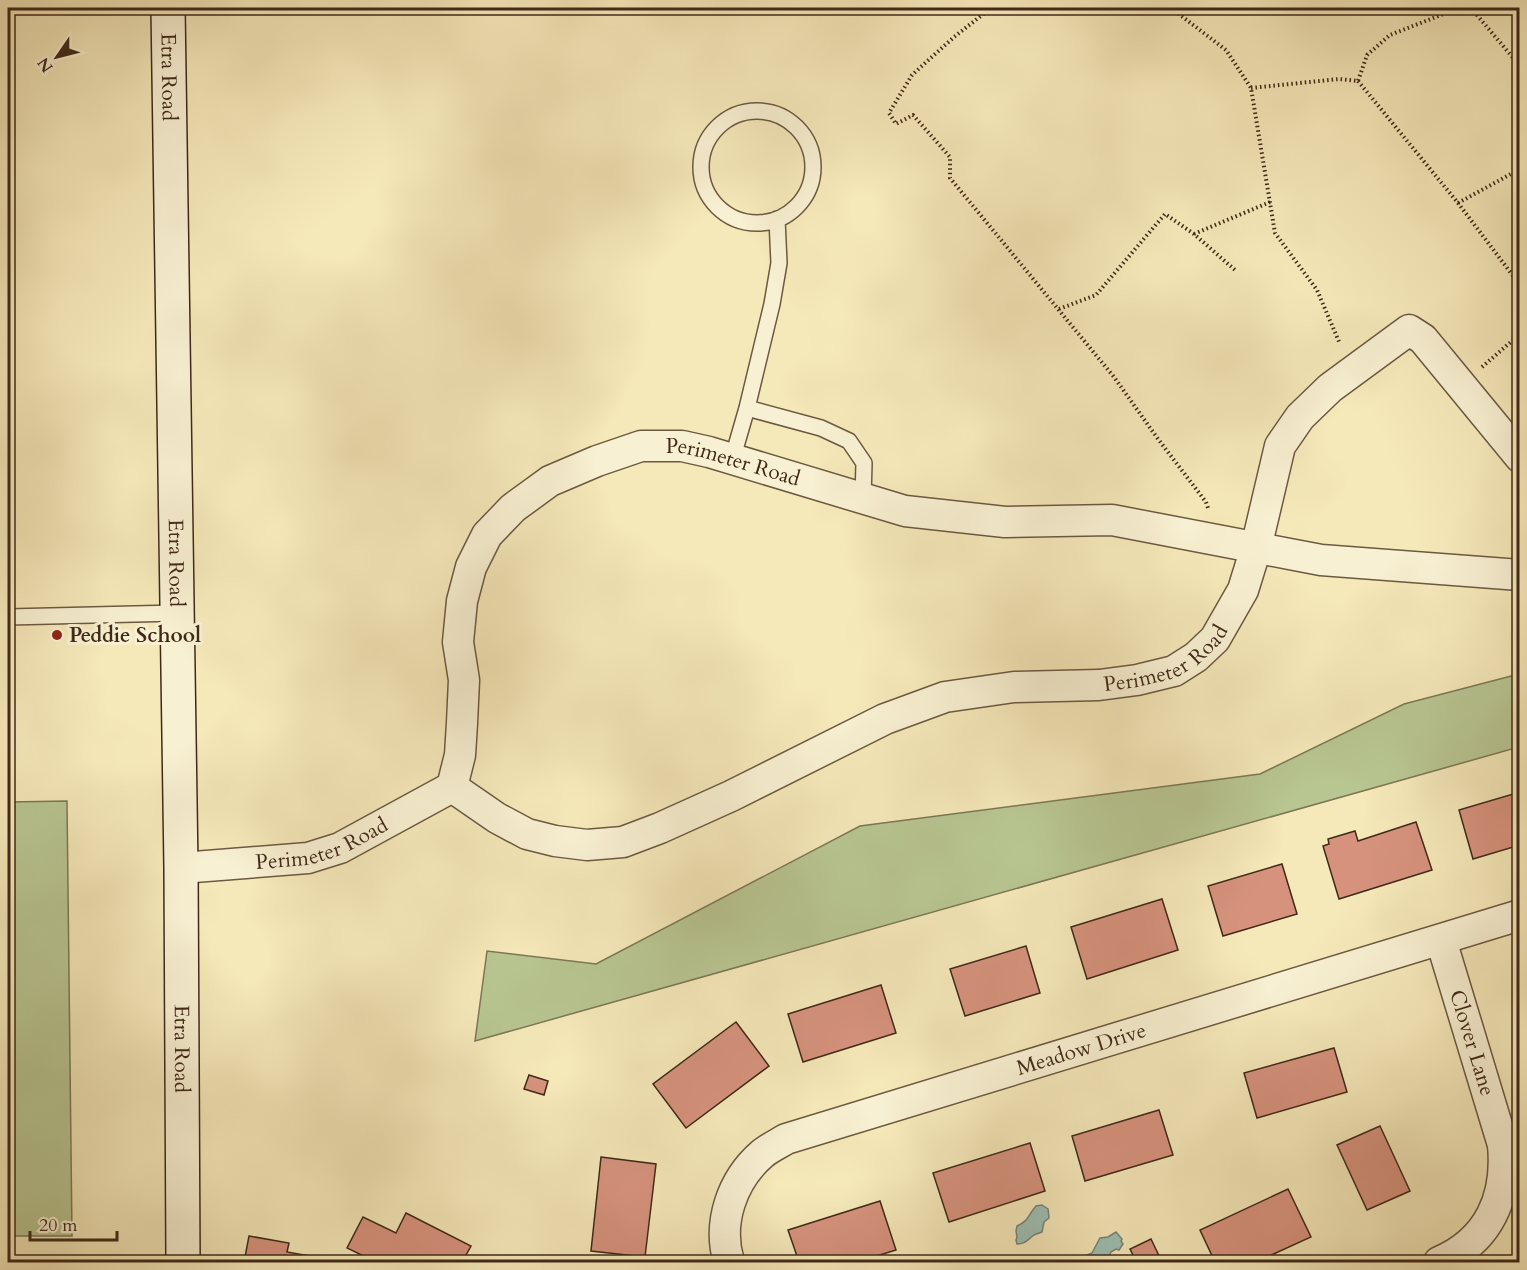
<svg xmlns="http://www.w3.org/2000/svg" width="1527" height="1270" viewBox="0 0 1527 1270" font-family="Cardo,serif">
<style>
.green{fill:#b8c692;stroke:#7c7855;stroke-width:1.5}
.water{fill:#9dbfb4;stroke:#778376;stroke-width:1.5}
.building{fill:#d6927d;stroke:#3f2918;stroke-width:1.5}
.lines{fill:none;stroke-linecap:round;stroke-linejoin:round}
.lane-casing{stroke:#6c5940;stroke-width:18}
.street-casing{stroke:#6c5940;stroke-width:33}
.secondary-casing{stroke:#3f2918;stroke-width:36}
.path{stroke:#3f2918;stroke-width:4;stroke-dasharray:1.5 3;stroke-linecap:butt}
.lane{stroke:#f8f0d2;stroke-width:15}
.street{stroke:#f8f0d2;stroke-width:30}
.secondary{stroke:#f8f0d2;stroke-width:33}
.poi-dot{fill:#8f2418;stroke:#f8f0d2;stroke-width:2}
.labels{text-anchor:middle;dominant-baseline:central;stroke-width:6;stroke-linejoin:round;paint-order:stroke}
.street-label{font-size:21px;fill:#3f2918;stroke:#f8f0d2}
.poi-label{font-size:21px;font-weight:bold;fill:#3f2918;stroke:#f8f0d2;text-anchor:start}
</style>
<rect width="100%" height="100%" fill="#f5e8b9"/>
<filter id="stains"><feTurbulence type="fractalNoise" baseFrequency=".00333" numOctaves="4"/><feColorMatrix values="0 0 0 0 .2 0 0 0 0 .09 0 0 0 0 .02 0 0 0 .5 -.17"/></filter>
<radialGradient id="worn" r=".72"><stop offset=".6" stop-color="#630" stop-opacity="0"/><stop offset="1" stop-color="#630" stop-opacity=".3"/></radialGradient>
<!-- green -->
<path class="green" d="M1519,674v73l-1044,294 12,-90 109,13 264,-138 400,-52 144,-70z
M67,801l5,435h-64v-434z"/>
<!-- water -->
<path class="water" d="M1042,1205l6,4 1,9 -5,4 -2,10c-3,1 -6,2 -8,3 -6,4 -8,9 -17,9l-1,-4 1,-3 -1,-6 1,-5c13,-6 10,-10 19,-20z
M1116,1232l6,7 -1,2 2,3 -4,6 -3,-1 -5,3 -5,10h-19v-7l5,-2 8,-15 8,-1z"/>
<!-- building -->
<path class="building" d="M1520,792v53l-47,14 -14,-49z
M1416,822l16,48 -93,29 -16,-53 6,-2 -1,-5 27,-8 3,10z
M1282,864l15,50 -74,22 -15,-50z
M1162,899l16,51 -91,29 -16,-52z
M1026,946l14,47 -75,23 -15,-47z
M881,985l15,48 -93,29 -15,-48z
M736,1022l33,44 -83,62 -33,-44z
M1334,1048l13,44 -90,26 -13,-45z
M529,1075l19,6 -4,14 -20,-6z
M1159,1110l14,45 -88,26 -13,-45z
M1380,1126l30,65 -43,19 -30,-65z
M1030,1143l15,48 -96,31 -16,-49z
M601,1157l55,7 -11,93 -54,-6z
M1288,1189l23,48 -55,25h-41l-15,-32z
M880,1201l16,49 -39,12h-58l-11,-32z
M406,1213l65,33 -9,16h-86l-29,-14 16,-31 33,16z
M249,1236l40,7 -2,9 23,4 -2,6h-64z
M1151,1239l11,23h-29l3,-1 -6,-12z"/>
<g class="lines">
<!-- lane casing -->
<g class="lane-casing">
<path id="lane" d="M701 167a56 56 0 1 1 112 0a56 56 0 1 1-112 0Z
M747,408l74,20 28,13 15,22 -1,35
M732,460l15,-52 25,-104 7,-41 -2,-44
M8,617l169,-4"/>
</g>
<!-- street casing -->
<g class="street-casing">
<g id="street">
<path id="s1" d="M452,787l45,31 30,16 28,7 32,4 36,-3 37,-14 71,-32 154,-77 60,-22 69,-10 85,-2 38,-5 37,-9 22,-14 19,-18 28,-49 13,-42 24,-102 20,-29 30,-29 79,-58 14,9 97,118"/>
<path id="s2" d="M181,868l127,-10 32,-10 112,-61 8,-32 2,-32 2,-43 -6,-38 4,-41 9,-34 16,-32 26,-27 37,-27 47,-20 44,-15h41l27,6 196,59 100,11 107,-2 209,40 199,15"/>
<path id="s3" d="M729,1262c-12,-39 3,-82 33,-108 7,-6 16,-10 24,-15l734,-224"/>
<path d="M1439,1262c50,-21 69,-65 64,-117l-62,-205"/>
</g>
</g>
<!-- secondary casing -->
<g class="secondary-casing">
<g id="secondary">
<path id="s4" d="M168,8l13,860 2,394"/>
</g>
</g>
<!-- path -->
<path class="path" d="M991,8l-37,29 -42,38 -23,38 7,11 17,-9 37,42v21l164,199 44,62 48,63 2,6
M1171,8l55,42 25,38 24,145 42,57 23,54
M1471,8l49,58
M1358,81l100,122 62,82
M1251,88l88,-9 19,2 9,-26 23,-20 56,-22 5,-5
M1458,203l62,-34
M1194,234l76,-32
M1059,309l37,-14 69,-81 29,20 41,36
M1482,367l38,-33"/>
<!-- lane -->
<use href="#lane" class="lane"/>
<!-- street -->
<use href="#street" class="street"/>
<!-- secondary -->
<use href="#secondary" class="secondary"/>
</g>
<!-- markers -->
<circle class="poi-dot" cx="57" cy="635" r="6"/>
<g class="labels">
<!-- street labels -->
<g class="street-label">
<text stroke="none"><textPath href="#s4" startOffset="69">Etra Road</textPath></text>
<text stroke="none"><textPath href="#s2" startOffset="822">Perimeter Road</textPath></text>
<text stroke="none"><textPath href="#s4" startOffset="555">Etra Road</textPath></text>
<text stroke="none"><textPath href="#s1" startOffset="768">Perimeter Road</textPath></text>
<text stroke="none"><textPath href="#s2" startOffset="144">Perimeter Road</textPath></text>
<text transform="translate(1472 1043) rotate(73)">Clover Lane</text>
<text stroke="none"><textPath href="#s4" startOffset="1041">Etra Road</textPath></text>
<text stroke="none"><textPath href="#s3" startOffset="456">Meadow Drive</textPath></text>
</g>
<!-- poi labels -->
<g class="poi-label">
<text x="69" y="635">Peddie School</text>
</g>
</g>
<!-- margin -->
<rect width="1527" height="1270" fill="none" stroke="#f5e8b9" stroke-width="30"/>
<rect x="9" y="9" width="1509" height="1252" fill="none" stroke="#3f2918" stroke-width="3"/>
<rect x="15" y="15" width="1497" height="1240" fill="none" stroke="#3f2918" stroke-width="1.5"/>
<!-- north arrow -->
<g transform="translate(57 57) rotate(235)" stroke="#f8f0d2" stroke-width="4.5" paint-order="stroke">
<path d="M0-4.5L10 22L0 15L-10 22Z" fill="#3f2918"/>
<text y="-9" font-size="16" font-weight="bold" text-anchor="middle" fill="#3f2918">N</text>
</g>
<!-- scale -->
<path d="M30 1231v9h87v-9" fill="none" stroke="#3f2918" stroke-width="3"/>
<text x="39" y="1231" font-size="18" fill="#3f2918" stroke="#f8f0d2" stroke-width="4.5" paint-order="stroke">20 m</text>
<rect width="100%" height="100%" filter="url(#stains)"/>
<rect width="100%" height="100%" fill="url(#worn)"/>
</svg>
